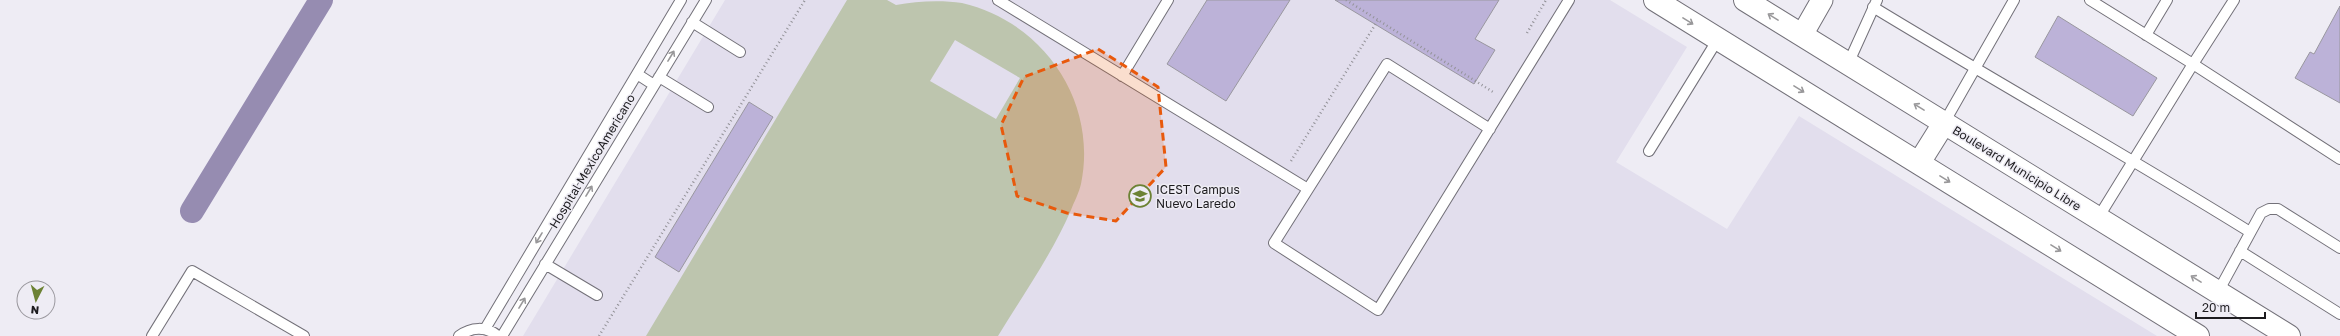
<svg xmlns="http://www.w3.org/2000/svg" width="2340" height="336" viewBox="0 0 2340 336" font-family="'Golos Text',sans-serif">
<style>
.built{fill:#e2deed}
.green{fill:#bdc5ae;fill-rule:evenodd}
.lines{fill:none;stroke-linecap:round;stroke-linejoin:round}
.canal{stroke:#968cb1;stroke-width:24}
.building{fill:#bcb2d8;stroke:#99979f}
.lane-casing{stroke:#737179;stroke-width:12}
.street-casing{stroke:#737179;stroke-width:23}
.secondary-casing{stroke:#737179;stroke-width:24}
.path{stroke:#939298;stroke-width:2.5;stroke-dasharray:1 3;stroke-linecap:butt}
.lane{stroke:#fff;stroke-width:10}
.street{stroke:#fff;stroke-width:21}
.secondary{stroke:#fff;stroke-width:22}
.oneway{stroke:#99989a}
.marked{fill:#e8590c;fill-opacity:0.2;stroke:#e8590c;stroke-width:3;stroke-dasharray:8 5;stroke-linejoin:round}
.labels{text-anchor:middle;dominant-baseline:central;stroke-width:3;stroke-linejoin:round;paint-order:stroke}
.street-label{font-size:12px;fill:#1c1b1e;stroke:#eeecf4}
.poi-label{font-size:12px;fill:#1c1b1e;stroke:#eeecf4;text-anchor:start}
</style>
<rect width="100%" height="100%" fill="#eeecf4"/>
<!-- built -->
<path class="built" d="M725,0h885l77,47 -71,115 111,67 72,-113 358,220h-1634z"/>
<!-- green -->
<path class="green" d="M847,0h40l9,5c20,-4 46,-5 66,-2 82,19 136,99 119,181 -2,9 -7,18 -10,26 -19,44 -48,85 -73,126h-352zM955,40l65,38 -24,41 -66,-38z"/>
<g class="lines">
<!-- canal -->
<path class="canal" d="M192,211l129,-211"/>
</g>
<!-- building -->
<path class="building" d="M1207,0h83l-64,101 -59,-37z
M1335,0h164l-24,39 20,11 -21,34z
M2340,6v97l-45,-25 15,-26 4,2z
M2058,16l99,62 -24,38 -98,-59z
M749,102l24,15 -94,155 -24,-15z"/>
<g class="lines">
<!-- lane casing -->
<g class="lane-casing">
<path id="lane" d="M998,0l310,189
M2090,0l103,64 41,-64
M1873,7c125,76 253,148 377,225
M692,22l48,30
M2146,35l21,-35
M1848,64l29,-64
M637,74l17,11
M1122,76l46,-76
M659,77l49,30
M1944,123l70,-123
M1490,129l-103,-65 -113,179 104,67 191,-310
M1649,151l69,-112
M2098,218l95,-154 147,95
M2240,251l100,63
M545,264l52,31
M2218,292l43,-79 8,-4h9l62,39
M485,329l196,-329
M152,336l40,-65 112,65
M459,336c12,-9 27,-10 39,0
M502,336l204,-336"/>
</g>
<!-- street casing -->
<g class="street-casing">
<path id="street" d="M1802,35l20,-35"/>
</g>
<!-- secondary casing -->
<g class="secondary-casing">
<path id="secondary" d="M1655,0l543,336
M1745,0l544,336
M1919,163l25,-40"/>
</g>
<!-- path -->
<path class="path" d="M1346,0l147,92
M1527,33l19,-33
M1291,161l87,-141
M599,336l206,-336"/>
<!-- lane -->
<use href="#lane" class="lane"/>
<!-- street -->
<use href="#street" class="street"/>
<!-- secondary -->
<use href="#secondary" class="secondary"/>
</g>
<!-- one-way arrows -->
<defs><path id="oneway-shaft" d="M-6 0H5M1.5-3L5.5 0L1.5 3" fill="none" stroke-width="1.6" stroke-linecap="round" stroke-linejoin="round"/></defs>
<g class="oneway">
<use href="#oneway-shaft" transform="translate(1773 17) rotate(-148)"/>
<use href="#oneway-shaft" transform="translate(1688 21) rotate(32)"/>
<use href="#oneway-shaft" transform="translate(671 56) rotate(-59)"/>
<use href="#oneway-shaft" transform="translate(1799 89) rotate(32)"/>
<use href="#oneway-shaft" transform="translate(1919 107) rotate(-148)"/>
<use href="#oneway-shaft" transform="translate(1945 179) rotate(32)"/>
<use href="#oneway-shaft" transform="translate(589 191) rotate(-59)"/>
<use href="#oneway-shaft" transform="translate(539 238) rotate(121)"/>
<use href="#oneway-shaft" transform="translate(2056 248) rotate(32)"/>
<use href="#oneway-shaft" transform="translate(2196 279) rotate(-148)"/>
<use href="#oneway-shaft" transform="translate(522 303) rotate(-59)"/>
</g>
<!-- marked area -->
<path class="marked" d="M1098,49l60,38 8,80 -50,54 -49,-8 -50,-17 -16,-71 23,-48z"/>
<!-- icons -->
<defs>
<g id="university-ring" transform="scale(1.15)"><circle r="9.5" fill="#eeecf4" stroke="#6c8234" stroke-width="1.5"/><path d="M0-5L7-2L0 1L-7-2ZM-4 1L0 2.5L4 1V4Q0 6-4 4Z" fill="#6c8234"/></g>
</defs>
<g fill-rule="evenodd">
<use href="#university-ring" x="1140" y="196"/>
</g>
<g class="labels">
<!-- street labels -->
<g class="street-label">
<text transform="translate(592 161) rotate(-59)">Hospital MexicoAmericano</text>
<text transform="translate(2017 168) rotate(32)">Boulevard Municipio Libre</text>
</g>
<!-- poi labels -->
<g class="poi-label">
<text x="1156" y="189">ICEST Campus<tspan x="1156" dy="14">Nuevo Laredo</tspan></text>
</g>
</g>
<!-- north arrow -->
<g transform="translate(36 300) rotate(186)"><circle r="19" fill="#eeecf4" stroke="#9a989e"/>
<path d="M0-3L7 15L0 10L-7 15Z" fill="#6c8234"/>
<text y="-6" font-size="11" font-weight="bold" text-anchor="middle" fill="#1c1b1e">N</text>
</g>
<!-- scale -->
<path d="M2196 312v6h69v-6" fill="none" stroke="#1c1b1e" stroke-width="2"/>
<text x="2202" y="312" font-size="12" fill="#1c1b1e" stroke="#eeecf4" stroke-width="3" paint-order="stroke">20 m</text>
</svg>
